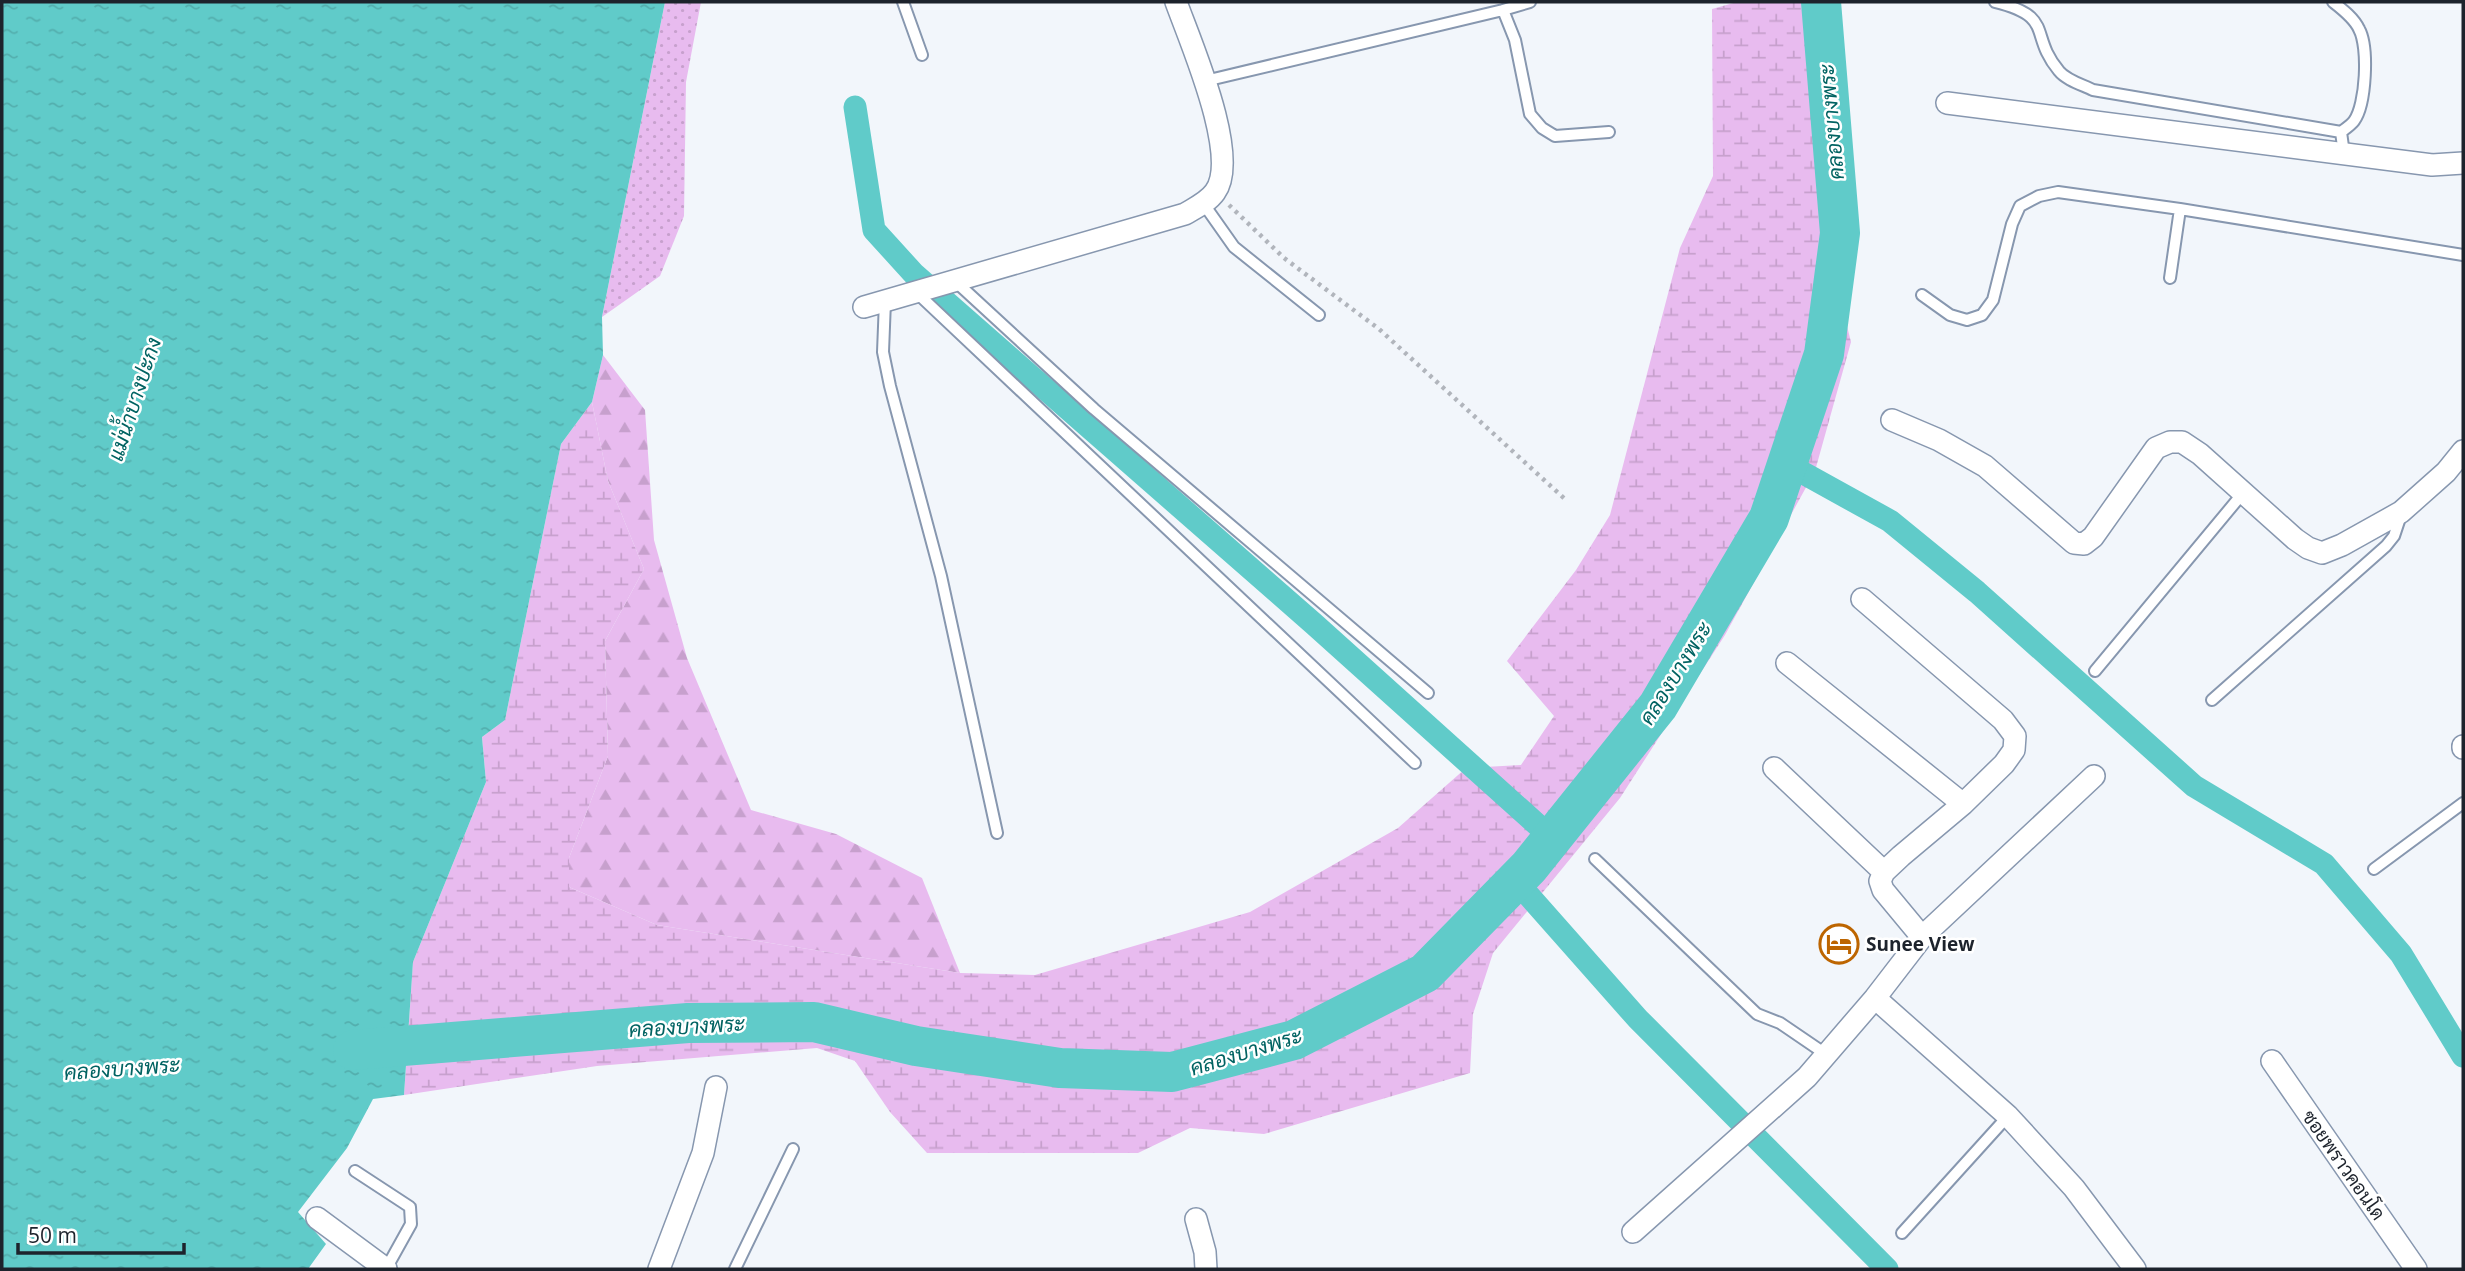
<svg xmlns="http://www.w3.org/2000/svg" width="2465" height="1271" viewBox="0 0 2465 1271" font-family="'Open Sans',Sarabun,sans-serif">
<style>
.forest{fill:url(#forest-firs)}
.wetland{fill:url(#wetland-marsh)}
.park{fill:url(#park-dots)}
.water{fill:url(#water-ripples)}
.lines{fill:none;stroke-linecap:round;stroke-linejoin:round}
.canal{stroke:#60cbc9;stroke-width:23}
.river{stroke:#60cbc9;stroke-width:40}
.service-casing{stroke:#8797af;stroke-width:14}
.minor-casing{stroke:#8797af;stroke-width:24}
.path{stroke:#b1b5bc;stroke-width:4.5;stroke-dasharray:3.5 5;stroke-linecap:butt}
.service{stroke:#fff;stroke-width:10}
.minor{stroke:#fff;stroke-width:21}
.labels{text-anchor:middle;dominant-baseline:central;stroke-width:5;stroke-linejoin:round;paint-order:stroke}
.poi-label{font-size:19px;font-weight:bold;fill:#1d232c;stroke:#fff;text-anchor:start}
.street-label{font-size:19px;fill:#1d232c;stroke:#fff}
.water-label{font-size:21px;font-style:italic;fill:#016362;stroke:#fff}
</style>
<defs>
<pattern id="forest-firs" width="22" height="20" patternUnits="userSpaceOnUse" patternTransform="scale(1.75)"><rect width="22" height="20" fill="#e8bbef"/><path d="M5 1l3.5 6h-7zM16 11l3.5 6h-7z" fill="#c7a0cd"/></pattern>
<pattern id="wetland-marsh" width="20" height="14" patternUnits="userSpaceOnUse" patternTransform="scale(1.75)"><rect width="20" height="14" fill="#e8bbef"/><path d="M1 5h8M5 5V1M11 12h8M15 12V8" fill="none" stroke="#c7a0cd"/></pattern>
<pattern id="park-dots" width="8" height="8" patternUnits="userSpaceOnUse" patternTransform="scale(1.75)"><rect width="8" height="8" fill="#e8bbef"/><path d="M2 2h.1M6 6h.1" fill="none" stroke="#c7a0cd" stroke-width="1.8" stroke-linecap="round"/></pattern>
<pattern id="water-ripples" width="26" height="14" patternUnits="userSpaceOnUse" patternTransform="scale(1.75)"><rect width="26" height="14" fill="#60cbc9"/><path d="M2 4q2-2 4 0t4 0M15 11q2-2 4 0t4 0" fill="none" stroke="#53aead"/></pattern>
</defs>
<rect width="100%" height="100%" fill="#f2f6fb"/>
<!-- forest -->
<path class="forest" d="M603,355l42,55 9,130 33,118 64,152 85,24 86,44 38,95 -303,-48 -88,-38v-29l39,-102 -3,-115 39,-72 -36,-88 -16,-79z"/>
<!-- wetland -->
<path class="wetland" d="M1737,2h68l13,110 9,134 24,96 -36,129 -90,164 -105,163 -127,155 -20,61 -3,59 -206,61 -74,-6 -52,25h-211l-37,-41 -35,-51 -38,-13 -220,18 -193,29 9,-133 73,-180 -4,-45 23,-17 56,-276 31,-42 16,79 36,88 -39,72 3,115 -39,102v29l88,38 303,48 75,2 215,-63 148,-84 68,-60 55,-3 33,-49 -47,-55 69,-91 34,-55 70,-267 33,-72 -1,-167z"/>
<!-- park -->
<path class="park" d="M665,2h36l-15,80 -2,134 -24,60 -58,41z"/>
<!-- water -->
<path class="water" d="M2,2h663l-63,315 1,38 -11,47 -31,42 -56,276 -23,17 4,45 -73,180 -9,133 -31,4 -26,49 -49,64 28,32 -18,25h-306z"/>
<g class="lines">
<!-- canal -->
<path class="canal" d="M855,107l19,123 40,44 400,350 238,214
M1787,464l103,57 87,71 217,194 130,78 77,90 62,102
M1516,881l122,138 249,250"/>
<!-- river -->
<path class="river" d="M353,1050l335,-27 126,-1 102,24 144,22 112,4 122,-32 131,-67 104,-106 129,-161 111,-188 55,-164 16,-121 -19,-231"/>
<!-- service casing -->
<g class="service-casing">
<path id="service" d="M903,2l19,53
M1995,2c61,15 33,32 64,69 7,9 24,14 34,19l248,42 3,22
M2333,2c9,7 21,16 26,27 10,18 7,76 -5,92 -3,4 -9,8 -13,11
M1503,10l12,30 15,74 12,14 13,8 54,-4
M1205,81l298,-71 27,-8
M1203,203l31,44 85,68
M2170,278l10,-69
M955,281l139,128 334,284
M916,292l499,471
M1922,295l28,20 17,5 15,-5 11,-15 19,-76 8,-18 19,-10 19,-4 122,17 283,46
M885,301l-2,51 7,34 51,190 56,257
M2095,671l148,-178
M2212,700l174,-154 8,-10 7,-21
M1595,859l162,155 23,9 47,32
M2374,869l89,-66
M355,1171l55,36 1,17 -25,45
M1902,1233l106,-117
M735,1269l58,-120"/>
</g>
<!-- minor casing -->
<g class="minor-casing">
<path id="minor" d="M1947,103l485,62 31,-2
M864,307l321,-93c10,-6 23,-12 30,-22 26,-35 -25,-151 -39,-190
M1892,420l47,20 46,26 89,77 10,1 9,-7 63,-89 14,-6h12l18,12 95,85 13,9 14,5 20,-8 59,-33 45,-40 17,-21
M1862,599l141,121 12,16 -1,14 -10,14 -41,40 -62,52 -17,16 -4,9 3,9 39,47
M1787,663l176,141
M2463,746v2
M1774,768l110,104
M1875,998l133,118 66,72 61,81
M2272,1061l144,208
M317,1218l69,51
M1196,1219l9,33 1,17
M1633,1232l174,-155 68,-79 47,-61 172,-161
M659,1269l44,-116 13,-66"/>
</g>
<!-- path -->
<path class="path" d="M1229,205l55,53 95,71 187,171"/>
<!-- service -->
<use href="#service" class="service"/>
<!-- minor -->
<use href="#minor" class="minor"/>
</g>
<!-- icons -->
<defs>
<g id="hotel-ring" transform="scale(2.0125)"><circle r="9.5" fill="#fff" stroke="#bd6500" stroke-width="1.5"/><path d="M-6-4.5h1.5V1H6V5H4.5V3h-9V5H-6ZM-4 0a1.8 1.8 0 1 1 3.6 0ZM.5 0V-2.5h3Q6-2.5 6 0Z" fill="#bd6500"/></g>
</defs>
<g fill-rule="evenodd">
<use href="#hotel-ring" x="1839" y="944"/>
</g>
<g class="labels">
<!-- poi labels -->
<g class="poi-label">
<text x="1866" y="944">Sunee View</text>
</g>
<!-- street labels -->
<g class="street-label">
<text transform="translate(2344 1165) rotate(55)">ซอยพราวคอนโด</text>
</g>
<!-- water labels -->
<g class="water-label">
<text transform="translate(1831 122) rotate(-95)">คลองบางพระ</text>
<text transform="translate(134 399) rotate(-72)">แม่น้ำบางปะกง</text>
<text transform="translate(1675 673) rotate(-58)">คลองบางพระ</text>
<text transform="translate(687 1026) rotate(-3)">คลองบางพระ</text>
<text transform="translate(1246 1051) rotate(-17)">คลองบางพระ</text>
<text transform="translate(122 1068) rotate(-4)">คลองบางพระ</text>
</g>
</g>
<!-- border -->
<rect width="2465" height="1271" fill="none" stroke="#1d232c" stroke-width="7"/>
<!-- scale -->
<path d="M18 1243v10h166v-10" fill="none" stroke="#1d232c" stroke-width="3.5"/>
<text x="28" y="1243" font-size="21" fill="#1d232c" stroke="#ffffff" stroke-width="5" paint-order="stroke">50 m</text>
</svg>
